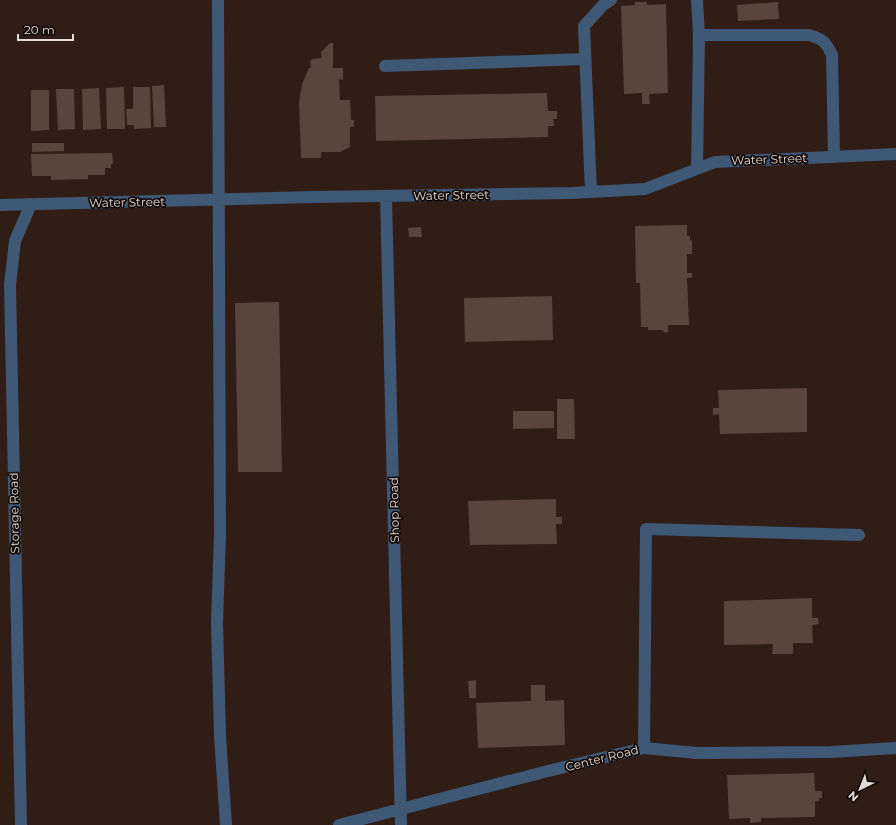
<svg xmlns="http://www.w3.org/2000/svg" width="896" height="825" viewBox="0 0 896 825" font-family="Montserrat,sans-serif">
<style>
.building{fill:#5a453d}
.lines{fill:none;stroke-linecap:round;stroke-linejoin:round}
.minor{stroke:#3f5876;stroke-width:12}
.labels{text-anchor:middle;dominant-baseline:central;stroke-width:3.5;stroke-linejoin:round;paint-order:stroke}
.street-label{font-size:12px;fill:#e6d9d4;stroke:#110907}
</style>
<rect width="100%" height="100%" fill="#2f1d16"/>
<!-- building -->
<path class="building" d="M635,2h12v3l19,-1 2,89 -19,1 1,10h-8v-11l-18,1 -3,-88 14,-1z
M778,2l1,17 -41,2 -1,-16z
M330,43h3v25h10v12l-4,-1 1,21h10l1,20h3v7h-4v20l-10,5h-19v6h-20l-2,-56 3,-18 7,-16h2l-1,-7 3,-2 8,-1v-6z
M164,85l2,42h-12l-2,-41z
M124,87l1,42h-18l-1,-41z
M133,87h17l1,41 -17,1v-4h-7l-1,-16h7z
M99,88l2,41 -18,1 -1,-41z
M56,89h18l1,40 -17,1z
M31,90h18v40l-18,1z
M547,93l1,18h9v8h-4l1,7h-6v11l-172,4 -1,-45z
M32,143h32v8l-32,1z
M112,153l1,11h-2v4h-6v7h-17v4l-37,1v-4h-19l-1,-22z
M687,225v11h3v4l2,1v13h-5v19h5v5h-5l2,47h-21v7l-4,1 -1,-3h-15v-3h-7l-1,-44h-4l-1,-57z
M421,227l1,10h-13l-1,-9z
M552,296l1,44 -88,2 -1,-44z
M279,302l3,170h-44l-3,-169z
M807,388v44l-87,2 -1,-20 -6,1v-7h6l-1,-18z
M557,399h17l1,40h-18z
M513,411h41v17l-41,1z
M556,499v18h6v7h-6l1,20 -87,1 -2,-44z
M812,598v20h6l1,6 -7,1 1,18h-20v11h-21l1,-10 -49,1v-44z
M476,680v18h-7l-1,-17z
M531,685h14v16l19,-1 1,45 -87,3 -2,-45 55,-2z
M814,773l1,18h7v7h-3v3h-4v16l-54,1v4l-11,1v-5l-21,1 -2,-44z"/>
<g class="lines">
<!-- minor -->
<path class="minor" d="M218,0l2,535 -3,87 3,114 6,89
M697,0l2,35
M385,66l200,-7
M697,169l2,-134h110c14,4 17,7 23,20l2,102
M591,192l-7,-166 19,-21 8,-5
M386,196l15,629
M0,205l314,-8 257,-4 74,-4 70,-27 181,-8
M644,748l2,-219 213,6
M21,825l-11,-540 5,-44 16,-37
M339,825l209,-54 96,-23 53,5 134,-1 65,-4"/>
</g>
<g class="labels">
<!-- street labels -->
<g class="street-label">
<text transform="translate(769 159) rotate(-2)">Water Street</text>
<text transform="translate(451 195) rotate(-1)">Water Street</text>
<text transform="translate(127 202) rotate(-1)">Water Street</text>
<text transform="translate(394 510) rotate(-91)">Shop Road</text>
<text transform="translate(14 513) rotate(-91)">Storage Road</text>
<text transform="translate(602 758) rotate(-14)">Center Road</text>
</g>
</g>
<!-- north arrow -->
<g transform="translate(860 789) rotate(223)" stroke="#110907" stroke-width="3" paint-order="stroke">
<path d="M0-3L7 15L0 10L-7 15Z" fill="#e6d9d4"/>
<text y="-6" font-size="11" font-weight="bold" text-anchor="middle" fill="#e6d9d4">N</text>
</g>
<!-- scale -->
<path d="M18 34v6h55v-6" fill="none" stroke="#e6d9d4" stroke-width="2"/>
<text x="24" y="34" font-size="12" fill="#e6d9d4" stroke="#110907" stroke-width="3" paint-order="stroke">20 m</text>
</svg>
